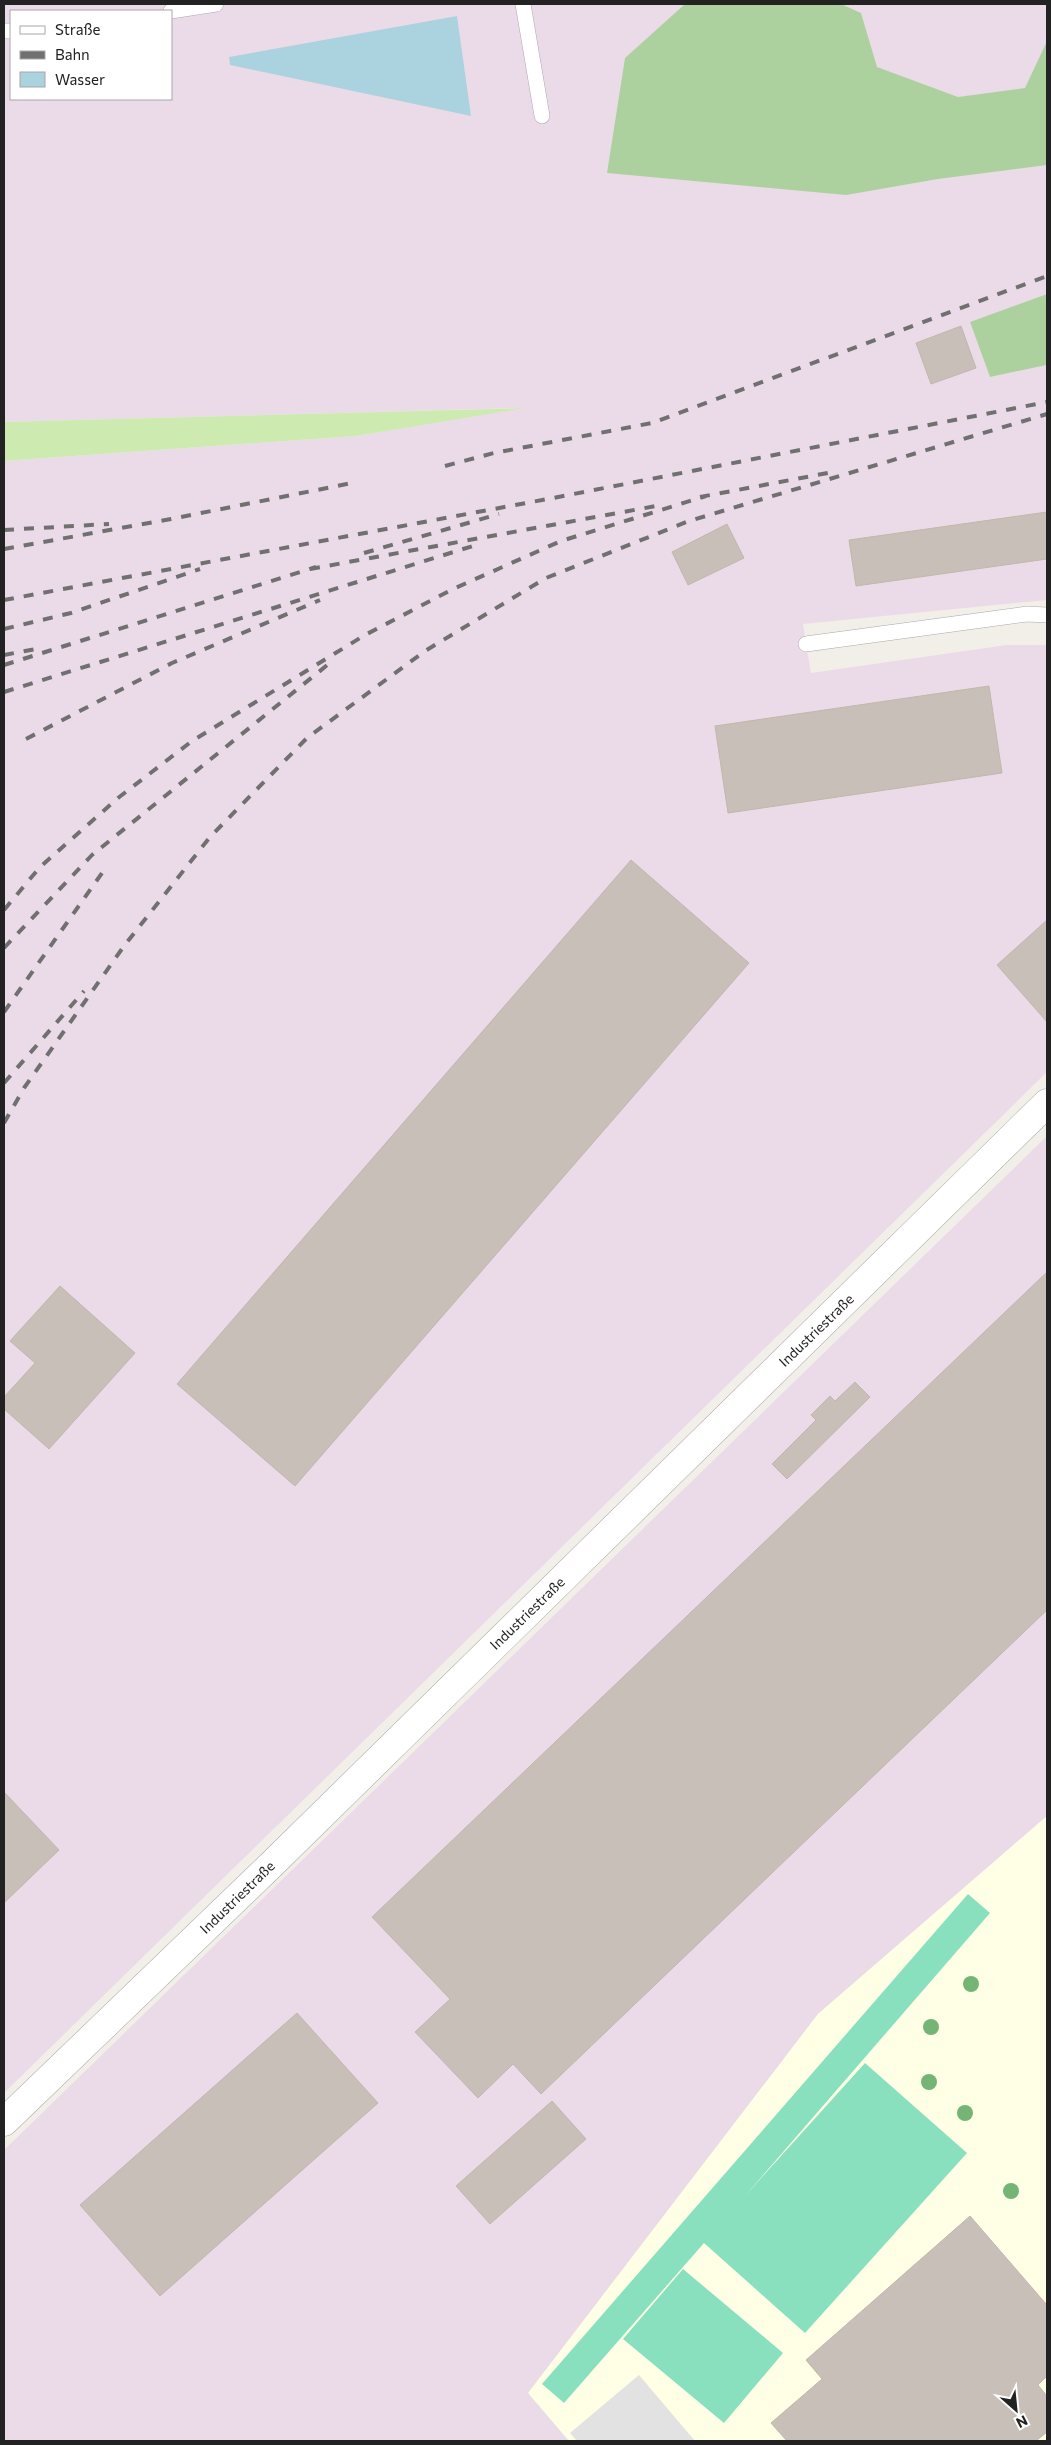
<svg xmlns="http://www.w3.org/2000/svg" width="1051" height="2445" viewBox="0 0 1051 2445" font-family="Commissioner,sans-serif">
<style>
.industrial{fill:#ebdbe8;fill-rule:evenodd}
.education{fill:#ffffe5}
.grass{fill:#cdebb0}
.forest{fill:#add19e}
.pitch{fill:#88e0be}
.parking{fill:#e2e2e2}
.water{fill:#aad3df}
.building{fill:#c7bfb8;stroke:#c4b6ab}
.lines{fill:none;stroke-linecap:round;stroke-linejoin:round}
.lane-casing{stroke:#a9a9a9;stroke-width:16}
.street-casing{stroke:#a9a9a9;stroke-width:29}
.lane{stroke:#fff;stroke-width:15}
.street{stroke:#fff;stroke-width:28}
.rail{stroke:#707070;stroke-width:4;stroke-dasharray:10 10;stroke-linecap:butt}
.tree{fill:#74b475}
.labels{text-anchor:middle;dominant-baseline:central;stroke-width:5;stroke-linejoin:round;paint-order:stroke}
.street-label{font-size:14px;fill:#222;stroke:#fff}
</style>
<rect width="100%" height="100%" fill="#f2efe9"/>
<!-- industrial -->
<path class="industrial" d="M4,4h1043v290l-76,28 19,55 57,-12v235l-244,24 8,49 196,-28h40v427l-1043,1021v-1632l352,-25 164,-28 -516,14zM11,11h160v88h-160z
M1047,1136v680l-229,198 -289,379 40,48h-565v-291z"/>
<!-- education -->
<path class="education" d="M1047,1816v625h-478l-41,-48 290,-379z"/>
<!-- grass -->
<path class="grass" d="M525,408l-169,28 -352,25v-39z"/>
<!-- forest -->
<path class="forest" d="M685,4h156l20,9 16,54 81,30 67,-9 22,-47v124l-109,14 -92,16 -239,-22 18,-115z
M1047,294v71l-57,12 -20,-55z"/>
<!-- pitch -->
<path class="pitch" d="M968,1894l22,19 -246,284 121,-134 102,90 -162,180 -101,-90 -140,160 -22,-19z
M683,2269l100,84 -59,70 -101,-84z"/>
<!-- parking -->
<path class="parking" d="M639,2375l56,66h-118l-7,-8z"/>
<!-- water -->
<path class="water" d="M457,16l14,100 -241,-51 -1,-8z"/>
<!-- building -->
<path class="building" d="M961,326l15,42 -45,16 -15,-41z
M1047,512v47l-191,27 -7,-46z
M727,524l17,34 -56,27 -16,-33z
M989,686l13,87 -274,40 -13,-87z
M631,860l118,103 -454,523 -118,-102z
M1047,920v102l-50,-57z
M1047,1272v338l-506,484 -28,-30 -35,34 -63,-66 35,-33 -78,-82z
M60,1286l75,67 -86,96 -45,-40v-12l31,-34 -25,-22z
M855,1382l15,15 -83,82 -15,-15 44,-44 -5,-5 19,-19 5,5z
M4,1792l55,58 -55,53z
M297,2013l81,90 -218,193 -80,-91z
M552,2101l34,38 -96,85 -34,-38z
M970,2216l77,89v71l-9,9 9,11v36l-11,9h-249l-16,-18 51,-44 -16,-19z"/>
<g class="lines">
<!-- lane casing -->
<g class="lane-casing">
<path id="lane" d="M523,4l19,112
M171,11l45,-7
M4,31h7
M806,644l221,-30 20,1"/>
</g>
<!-- street casing -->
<g class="street-casing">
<path id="street" d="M4,2122l268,-258 775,-761"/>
</g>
<!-- lane -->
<use href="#lane" class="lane"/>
<!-- street -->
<use href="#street" class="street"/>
<!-- rail -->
<path class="rail" d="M445,466l49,-13 158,-30 395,-147
M700,497l133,-25
M4,530l105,-6
M4,549l167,-30 181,-36
M364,553l135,-39
M310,569l346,-63
M4,600l549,-102 494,-96
M4,629l67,-16 129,-44
M4,655l32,-6
M4,665l312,-98
M4,692l472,-147
M26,739l146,-76 148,-63
M4,910l36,-43 78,-69 74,-57 173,-106 88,-46 108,-48 145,-45
M4,948l88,-93 239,-193
M4,1012l98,-139
M4,1083l80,-92
M4,1123l20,-35 100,-142 86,-109 97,-99 118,-87 121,-73 143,-57 358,-107"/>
</g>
<!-- trees -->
<g class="tree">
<circle cx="971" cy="1984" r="8"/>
<circle cx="931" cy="2027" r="8"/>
<circle cx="929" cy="2082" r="8"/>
<circle cx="965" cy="2113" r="8"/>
<circle cx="1011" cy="2191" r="8"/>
</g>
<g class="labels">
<!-- street labels -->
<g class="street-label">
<text transform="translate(816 1330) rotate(-44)">Industriestraße</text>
<text transform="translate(527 1613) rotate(-44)">Industriestraße</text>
<text transform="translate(237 1897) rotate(-44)">Industriestraße</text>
</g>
</g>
<!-- border -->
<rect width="1051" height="2445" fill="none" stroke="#222222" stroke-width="10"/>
<!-- legend -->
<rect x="10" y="10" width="162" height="90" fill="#ffffff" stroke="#a7a7a7"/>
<rect x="20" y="26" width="25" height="8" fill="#ffffff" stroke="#a7a7a7"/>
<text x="55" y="35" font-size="15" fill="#222222">Straße</text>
<rect x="20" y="51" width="25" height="8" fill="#707070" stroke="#a7a7a7"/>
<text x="55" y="60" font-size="15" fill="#222222">Bahn</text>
<rect x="20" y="72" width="25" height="15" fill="#aad3df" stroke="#a7a7a7"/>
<text x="55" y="85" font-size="15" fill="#222222">Wasser</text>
<!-- north arrow -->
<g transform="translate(1016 2410) rotate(153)" stroke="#ffffff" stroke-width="4" paint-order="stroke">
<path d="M0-4L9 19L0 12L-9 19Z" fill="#222222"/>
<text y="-8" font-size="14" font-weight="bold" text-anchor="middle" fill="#222222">N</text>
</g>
</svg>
